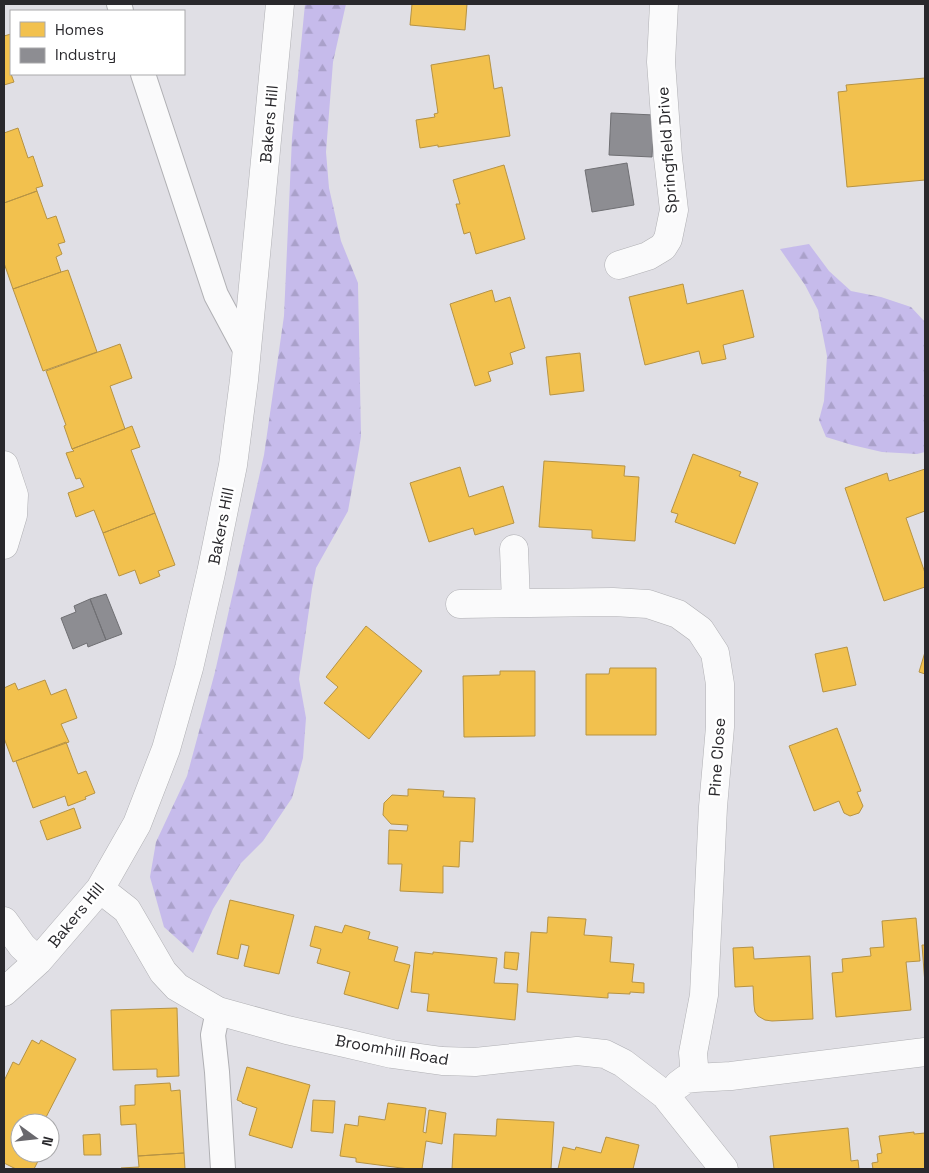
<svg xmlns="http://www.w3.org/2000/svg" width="929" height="1173" viewBox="0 0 929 1173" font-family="'Space Grotesk',sans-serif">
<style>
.forest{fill:url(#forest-firs)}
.homes{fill:#f2c14e;stroke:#b69344}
.industry{fill:#8d8d92;stroke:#6f6f73}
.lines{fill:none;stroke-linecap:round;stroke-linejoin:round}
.lane-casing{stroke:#b0b0b4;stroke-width:26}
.street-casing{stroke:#b0b0b4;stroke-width:29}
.lane{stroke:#fafafb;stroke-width:24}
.street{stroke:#fafafb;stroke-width:28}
.labels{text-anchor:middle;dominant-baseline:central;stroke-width:5;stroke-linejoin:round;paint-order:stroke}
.street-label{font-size:16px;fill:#29282c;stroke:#fff}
</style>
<defs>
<pattern id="forest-firs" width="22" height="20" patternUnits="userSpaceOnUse" patternTransform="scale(1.25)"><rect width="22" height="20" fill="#c6bbeb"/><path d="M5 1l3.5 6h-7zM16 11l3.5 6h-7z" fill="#aaa1ca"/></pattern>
</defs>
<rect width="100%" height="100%" fill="#e0dfe5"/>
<!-- forest -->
<path class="forest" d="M305,4h41l-13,58 -7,90 3,36 12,53 17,42 3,153 -2,13 -11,62 -32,57 -4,21 -13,90 7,39 -3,40 -11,40 -29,43 -22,22 -28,46 -20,44 -29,-26 -14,-50 6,-35 31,-66 28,-104 49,-217 20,-139 8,-178z
M809,244l20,27 22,20 30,6 30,10 14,15v130l-8,2 -35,-2 -30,-7 -26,-8 -7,-17 5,-19 3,-45 -9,-46 -13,-25 -25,-36z"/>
<!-- homes -->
<path class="homes" d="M412,4h55l-2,26 -55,-5z
M11,34v40h2h-2l3,8 -10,3v-49z
M489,55l5,34 8,-2 8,49 -72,11v-2l-18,3 -4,-28 19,-3 -1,-3 4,-1 -7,-48z
M925,78v102l-78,7 -9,-95 9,-1 -1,-6z
M18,128l10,30 5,-2 10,30 -7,2 1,3 -33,12v-70z
M504,165l21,74 -49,15 -6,-22 -6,2 -8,-30h4l-7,-24z
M37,191l10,28 9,-3 9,26 -7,2 4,10 -6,3 5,15 -48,17 -9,-26v-60z
M68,270l29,82 -54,19 -30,-82 48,-17z
M683,284l4,20 56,-14 11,47 -31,8 3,14 -24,5 -3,-13 -54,14 -16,-68z
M492,290l3,12 15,-5 15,51 -15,5 3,11 -25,8 3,9 -16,5 -25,-82z
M120,344l12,34 -22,8 15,43 -53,20 -8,-23 2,-1 -20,-54z
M580,353l4,38 -34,4 -4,-38z
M132,426l8,21 -9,3 24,63 -52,20 -9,-23 -18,7 -8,-24 16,-6 -4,-9 -4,1 -10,-26 8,-2 -2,-2z
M693,454l48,18 -2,4 19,7 -23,61 -60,-22 3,-8 -7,-2z
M544,461l81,5 -1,10 15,1 -4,64 -43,-3v-8l-53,-3z
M460,467l9,30 34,-11 11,37 -39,12 -2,-7 -44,14 -19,-59z
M925,469v42l-19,7 19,55v14l-41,14 -39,-113 42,-15 2,8z
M155,513l20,52 -17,6 2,5 -20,8 -5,-14 -16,6 -16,-43z
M366,626l56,45 -53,68 -45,-36 14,-16 -12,-10z
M847,647l9,38 -33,7 -8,-38z
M925,652v22l-6,-2z
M610,668h46v67h-70v-61h23z
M500,671h35v65l-71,1 -1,-61 37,-1z
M45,680l6,15 15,-6 11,29 -16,6 8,18 -56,20 -9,-24v-50l11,-5 3,7z
M837,728l24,63 -4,1 6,14 -4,7 -9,3 -6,-3 -5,-12 -25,10 -25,-65z
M66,742l12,32 8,-3 9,22 -10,4 1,2 -18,7 -3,-10 -32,12 -17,-47z
M408,789l36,2 -1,6 32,1 -2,44 -13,-1 -1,26 -16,-1v27l-43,-2 2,-27h-14l1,-34 18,1 1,-6 -17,-1 -8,-9 1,-12 8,-8 16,1z
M74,808l7,20 -34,12 -7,-19z
M230,900l64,15 -15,59 -35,-8 5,-20 -8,-2 -3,15 -21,-5z
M548,917l38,2 -2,16 28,2 -2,25 24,2 -2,18 12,1v10l-14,-1v2l-22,-1v5l-81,-6 4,-60 16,1z
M916,918l4,43 -14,1 5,48 -75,7 -4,-44 11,-1 -1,-13 29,-3 -1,-8 14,-1 -2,-26z
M345,925l25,7 -2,7 30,8 -4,14 16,4 -12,44 -54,-15 6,-22 -33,-9 4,-14 -11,-3 5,-20 27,7z
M922,945h3v39z
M753,947l1,12 56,-3 3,63 -41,2 -7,-1 -7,-4 -3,-4 -1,-7 -1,-19 -18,1 -2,-39z
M415,952l18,2v-2l64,6 -3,25 24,1 -3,36 -88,-9 2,-17 -18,-2z
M505,952l14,1 -2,17 -13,-2z
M177,1008l2,68 -22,1v-8l-44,1 -2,-60z
M32,1040l7,4 2,-4 35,19 -33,64h-23v30h22l-8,16h-18l-12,-6v-82l9,-19 6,3z
M247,1067l63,18 -18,63 -43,-13 8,-27 -15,-5v-1l-5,-2z
M170,1083l1,8 9,-1 4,63 -46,3 -2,-32 -15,1 -1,-19 15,-1v-20z
M313,1100l22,1 -2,32 -22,-2z
M388,1103l38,5 -3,24 3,1 3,-23 17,3 -4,31 -16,-3 -4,28h-13l-53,-7v-4l-16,-2 5,-32 13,2 1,-10 26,4z
M497,1119l57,3 -3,47h-99l2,-35 42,2z
M848,1128l3,33 7,-1 1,9h-85l-4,-33z
M914,1132v2l11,-1v36h-52l-1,-6 6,-1 -1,-8 5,-1 -3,-17z
M100,1134l1,21h-17l-1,-20z
M606,1137l33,8 -6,24h-75l5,-22 12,3 1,-3 25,6z
M184,1153l1,16h-64v-1l18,-1 -1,-11z"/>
<!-- industry -->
<path class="industry" d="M611,113l43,2 -2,42 -43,-2z
M627,163l7,42 -42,7 -7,-42z
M106,594l16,40 -16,6 -16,-41z
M90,599l16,41 -18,7 -1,-4 -14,6 -12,-31 15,-6 -2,-6z"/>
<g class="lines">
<!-- lane casing -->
<g class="lane-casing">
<path id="lane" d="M119,4l2,7
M143,74l73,221 30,56
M218,1011l-5,24 4,37 6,97"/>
</g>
<!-- street casing -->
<g class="street-casing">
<path id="street" d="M619,265l29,-9 15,-9 5,-8 6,-29 -6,-52 -7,-96 3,-58
M4,465l10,30 -1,20 -9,30
M514,549l2,54
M460,604l153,-2 35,2 30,10 22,16 15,23 5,31v43l-7,80 -9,188 -11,58 2,25
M100,889l27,21 36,62 14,15 41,24 69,19 58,13 47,11 50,7 33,1 102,-11 28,3 18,9 42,32 59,74
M4,921l18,25 16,15
M4,992l34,-31 62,-72 37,-65 29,-75 23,-81 22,-95 22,-108 11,-85 36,-376
M678,1085l8,-6 9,-1 36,-2 194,-24"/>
</g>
<!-- lane -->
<use href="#lane" class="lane"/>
<!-- street -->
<use href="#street" class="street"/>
</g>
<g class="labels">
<!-- street labels -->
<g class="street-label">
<text transform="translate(269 124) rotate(-85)">Bakers Hill</text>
<text transform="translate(667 150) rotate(-94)">Springfield Drive</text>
<text transform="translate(221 526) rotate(-79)">Bakers Hill</text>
<text transform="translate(717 757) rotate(-86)">Pine Close</text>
<text transform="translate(76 915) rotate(-51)">Bakers Hill</text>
<text transform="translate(392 1050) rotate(10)">Broomhill Road</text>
</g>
</g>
<!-- border -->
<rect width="929" height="1173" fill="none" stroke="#29282c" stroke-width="10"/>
<!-- legend -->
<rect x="10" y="10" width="175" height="65" fill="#ffffff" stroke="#a9a9ab"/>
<rect x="20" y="22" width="25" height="15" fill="#f2c14e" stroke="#a9a9ab"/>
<text x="55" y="35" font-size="15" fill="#29282c">Homes</text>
<rect x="20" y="48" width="25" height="15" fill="#8d8d92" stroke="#a9a9ab"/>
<text x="55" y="60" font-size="15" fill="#29282c">Industry</text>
<!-- north arrow -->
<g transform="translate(35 1138) rotate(105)"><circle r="24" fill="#ffffff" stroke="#a9a9ab"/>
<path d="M0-4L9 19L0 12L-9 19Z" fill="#69686d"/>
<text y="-8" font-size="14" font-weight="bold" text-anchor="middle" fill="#29282c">N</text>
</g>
</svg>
